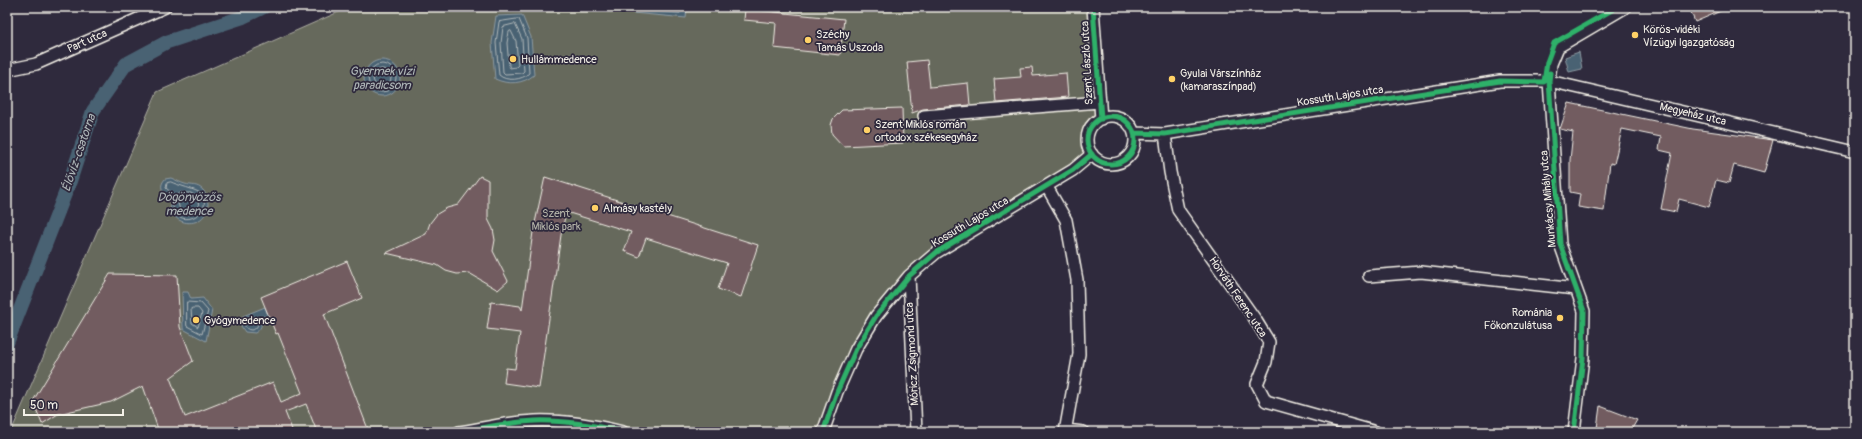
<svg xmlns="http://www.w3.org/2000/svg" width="1862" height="439" viewBox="0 0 1862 439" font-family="Pangolin,sans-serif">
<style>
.green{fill:#66695b;stroke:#adada2}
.water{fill:#4a6273;stroke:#8e9ba2}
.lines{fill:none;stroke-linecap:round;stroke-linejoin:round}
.shore{stroke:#b0b8b9;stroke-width:1}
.canal{stroke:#4a6273;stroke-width:14}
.building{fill:#725b61;stroke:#f4f1e8}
.street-casing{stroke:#f4f1e8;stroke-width:14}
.street{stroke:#2f2a3d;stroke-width:11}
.cycleway-casing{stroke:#2f2a3d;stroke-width:8}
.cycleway{stroke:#2db169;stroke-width:5}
.poi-dot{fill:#ffd166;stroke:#2f2a3d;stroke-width:1.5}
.labels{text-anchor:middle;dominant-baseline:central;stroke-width:3.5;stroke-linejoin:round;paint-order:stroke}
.poi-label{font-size:11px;fill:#f4f1e8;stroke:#2f2a3d;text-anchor:start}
.street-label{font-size:11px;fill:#f4f1e8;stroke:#2f2a3d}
.park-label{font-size:11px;fill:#b4b4a9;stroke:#2f2a3d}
.water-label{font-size:12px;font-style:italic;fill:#b0b8b9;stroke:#2f2a3d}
</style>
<rect width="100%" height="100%" fill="#2f2a3d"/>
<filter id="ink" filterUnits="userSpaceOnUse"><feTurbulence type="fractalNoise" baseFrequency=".025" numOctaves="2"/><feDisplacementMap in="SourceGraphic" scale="8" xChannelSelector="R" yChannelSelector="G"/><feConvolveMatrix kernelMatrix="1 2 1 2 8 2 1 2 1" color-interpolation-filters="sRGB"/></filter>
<g filter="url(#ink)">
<!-- green -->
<path class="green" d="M350,7h742l9,112 -7,5 -6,14 4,16 -155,98 -61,64 -53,116h-812l146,-340z"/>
<!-- water -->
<path class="water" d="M627,7h60l-1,11 -54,-5z
M522,15l9,22 3,38c-11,9 -26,10 -39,4l-3,-36 4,-27z
M1579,52l3,17 -13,3 -4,-15z
M364 78a18 18 0 1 1 36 0a18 18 0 1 1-36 0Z
M171,178c5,2 10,5 14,6 7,2 12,0 18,6 3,4 5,9 5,14 -1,28 -45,24 -37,-8l-6,-1c-4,-7 -5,-10 0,-16z
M182,292h6l3,7 12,-1 9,12 -6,31 -23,-12z
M265,307l3,8 -8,3c3,7 1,11 -5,15l-10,-1 -4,-6 2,-10z"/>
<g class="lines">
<!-- shore -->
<path class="shore" d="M632,7l2,3 46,3 3,-6
M519,19l8,19 2,35c-6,7 -23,9 -30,2l-3,-32 3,-21z
M515,24l7,15 2,32 -2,2 -17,1 -2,-2 -2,-29 2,-16z
M511,31l5,10 2,24 -2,2 -6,1 -1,-2 -2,-23 2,-11z
M368 78a14 14 0 1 1 28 0a14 14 0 1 1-28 0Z
M373 78a9 9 0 1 1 18 0a9 9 0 1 1-18 0Z
M171,182c6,3 26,8 29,11 17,19 -21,39 -27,14 -1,-4 1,-8 1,-12l-8,-7 1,-5z
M182,193h9l6,4 2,9 -4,6 -7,2 -8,-4 -2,-7 1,-9z
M187,302l14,1 7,8 -6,23 -15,-8z
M193,308h5l4,5 -4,14 -6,-4 -1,-14z
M244 323a7 7 0 1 1 14 0a7 7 0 1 1-14 0Z"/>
<!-- canal -->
<path class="canal" d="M7,343l63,-162 23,-70 33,-47 41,-22 76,-25 21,-10"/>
</g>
<!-- building -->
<path class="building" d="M1689,7h41l-35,15z
M745,9l99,10 -4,36 -66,-7 2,-25 -32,-3z
M927,60l3,27 38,-4 2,22 -47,4 -11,4 -5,-51z
M1032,67l1,9 33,-3 2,24 -72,6 -2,-24 27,-2 -1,-9z
M1569,103l124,26 80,11 -9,33 -30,-8 -5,18 -13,-3 -7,27 -30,-8 -3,13 -15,-3 11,-56 -13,-3 2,-13 -39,-8 -8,35 -4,-1 -6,48 -26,-4 2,-13 -10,-2v-32l3,-28 -13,-3z
M902,108l1,35 -60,3 -11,-12 -1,-9 2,-6 9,-9z
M480,176l8,4v39l5,10 2,11 -2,11 15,30 -10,9 -29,-17 -12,1 -11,-3 -9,-6 -51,-12 40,-19 4,-11 7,-9 10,-6 11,-3z
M545,177l213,68 -17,52 -23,-8 9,-26 -81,-25 -7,19 -15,-6 7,-19 -65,-20 -5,23 -22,153 -35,-5 2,-15 9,1 5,-36 -33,-4 4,-27 29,4 2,4 11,-78z
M347,261l15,37 -38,16 44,115 -6,3h-45l-11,-28 -21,8 8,20h-134l-16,-46 -32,16 -53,12 -16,10 -9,-23 77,-127 67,1 3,52 13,34 -23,17 15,39 88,-35 8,20 21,-9 -24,-60 -2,1 -15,-37z
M1600,406l37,14 -7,12h-25l-8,-4z"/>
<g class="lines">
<!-- street casing -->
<g class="street-casing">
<path id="street" d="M1093,7l8,112
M7,70l29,-6 129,-57
M924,116l176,-14
M1087 140a24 24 0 1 1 48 0a24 24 0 1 1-48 0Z
M1134,133l31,1 335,-53h49l306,71
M1165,134l5,38 8,38 77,109 14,23 -3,20 -9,22 9,17 110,31
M1047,187l19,33 11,60 2,74 -14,78
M909,276l7,156
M1369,276l52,-4 155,17
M1066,430l17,2
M459,432c25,-4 50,-10 76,-11 26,-1 62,5 88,11
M823,432l14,-40 19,-43 20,-33 33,-40 28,-24 136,-82 19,-16
M1574,432l9,-74 1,-47 -24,-67 -11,-163 2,-17 7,-17 68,-40"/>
</g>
<!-- street -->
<use href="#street" class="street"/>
<!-- cycleway casing -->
<g class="cycleway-casing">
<path id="cycleway" d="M1093,7l8,112
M1550,73l-1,8 11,163 24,67 -1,47 -9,74
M1087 140a24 24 0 1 1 48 0a24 24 0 1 1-48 0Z
M1134,133l31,1 335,-53 44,1 3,-20 7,-19 63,-36
M459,432c25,-4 50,-10 76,-11 26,-1 62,5 88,11
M823,432l14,-40 19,-43 20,-33 33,-40 28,-24 136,-82 19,-16"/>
</g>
<!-- cycleway -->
<use href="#cycleway" class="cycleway"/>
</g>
</g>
<!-- markers -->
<g class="poi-dot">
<circle cx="1635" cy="35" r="4"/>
<circle cx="808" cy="40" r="4"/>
<circle cx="513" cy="59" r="4"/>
<circle cx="1172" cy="79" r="4"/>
<circle cx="867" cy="130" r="4"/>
<circle cx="595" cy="208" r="4"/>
<circle cx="1560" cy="318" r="4"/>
<circle cx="196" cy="320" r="4"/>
</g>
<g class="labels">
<!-- poi labels -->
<g class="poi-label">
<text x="1643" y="29">Körös-vidéki<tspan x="1643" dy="13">Vízügyi Igazgatóság</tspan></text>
<text x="816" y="34">Széchy<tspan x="816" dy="13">Tamás Uszoda</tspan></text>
<text x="521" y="59">Hullámmedence</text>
<text x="1180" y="73">Gyulai Várszínház<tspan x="1180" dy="13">(kamaraszínpad)</tspan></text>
<text x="875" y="124">Szent Miklós román<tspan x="875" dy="13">ortodox székesegyház</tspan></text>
<text x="603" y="208">Almásy kastély</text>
<text x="1552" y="312" text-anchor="end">Románia<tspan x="1552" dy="13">Főkonzulátusa</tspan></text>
<text x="204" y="320">Gyógymedence</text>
</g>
<!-- street labels -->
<g class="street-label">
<text transform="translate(87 41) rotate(-24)">Part utca</text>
<text transform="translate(1087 63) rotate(-93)">Szent László utca</text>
<text transform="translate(1340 96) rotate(-9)">Kossuth Lajos utca</text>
<text transform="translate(1693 114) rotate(13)">Megyeház utca</text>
<text transform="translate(1548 199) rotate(-95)">Munkácsy Mihály utca</text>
<text transform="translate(970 222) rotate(-31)">Kossuth Lajos utca</text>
<text transform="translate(1238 297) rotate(56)">Horváth Ferenc utca</text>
<text transform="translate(912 354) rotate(-93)">Móricz Zsigmond utca</text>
</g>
<!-- park labels -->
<g class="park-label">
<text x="556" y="213">Szent<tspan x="556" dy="13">Miklós park</tspan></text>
</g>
<!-- water labels -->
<g class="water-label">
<text x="382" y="71">Gyermek vízi<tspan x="382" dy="14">paradicsom</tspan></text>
<text transform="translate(79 153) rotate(-71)">Élővíz-csatorna</text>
<text x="189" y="197">Dögönyözős<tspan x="189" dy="14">medence</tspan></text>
</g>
</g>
<!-- margin -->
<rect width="1862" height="439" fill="none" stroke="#2f2a3d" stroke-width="24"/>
<rect x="12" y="12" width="1838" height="415" fill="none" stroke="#f4f1e8" stroke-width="1.5" filter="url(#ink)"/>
<!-- scale -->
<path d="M24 409v6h99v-6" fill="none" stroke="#f4f1e8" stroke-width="2"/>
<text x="30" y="409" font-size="12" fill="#f4f1e8" stroke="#2f2a3d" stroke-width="3" paint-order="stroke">50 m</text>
</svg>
